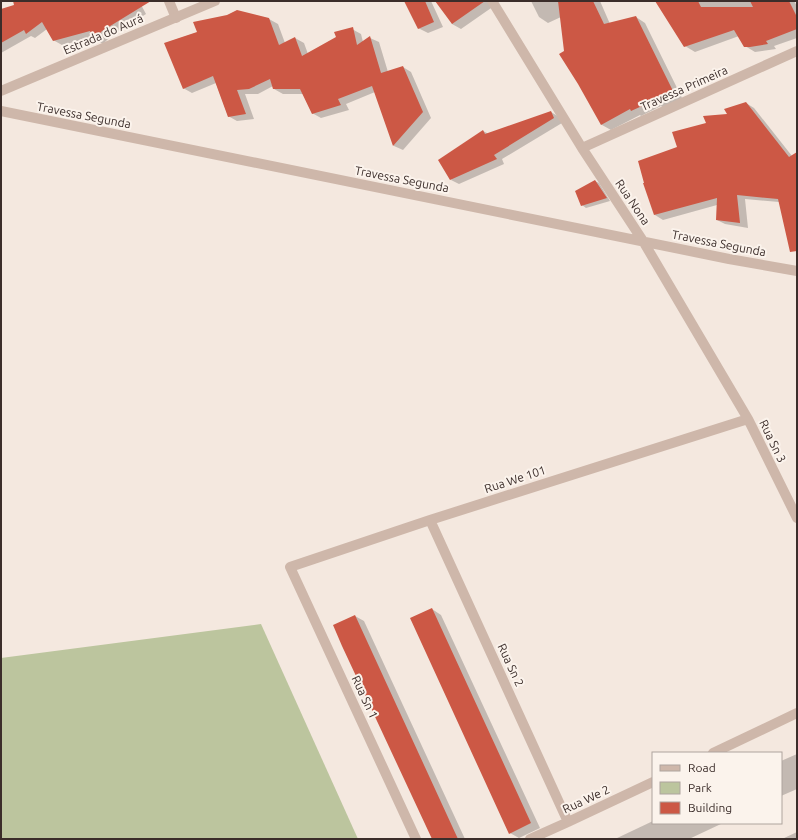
<svg xmlns="http://www.w3.org/2000/svg" width="798" height="840" viewBox="0 0 798 840" font-family="Ubuntu,sans-serif">
<style>
.green{fill:#bcc59e}
.shadow{fill:#0003}
.building{fill:#cc5845}
.lines{fill:none;stroke-linecap:round;stroke-linejoin:round}
.minor{stroke:#ceb7aa;stroke-width:10}
.tertiary{stroke:#ceb7aa;stroke-width:10}
.labels{text-anchor:middle;dominant-baseline:central;stroke-width:4;stroke-linejoin:round;paint-order:stroke}
.street-label{font-size:12px;fill:#3b2d2a;stroke:#fbf3ec}
</style>
<rect width="100%" height="100%" fill="#f4e8df"/>
<!-- green -->
<path class="green" d="M261,624l97,215h-357v-181z"/>
<!-- shadow -->
<path class="shadow" d="M14,1h125l7,13 -35,22 -8,8 -8,-5 -1,-2 -32,8 -9,-5 -6,-11 -12,9 -4,-2 -30,17v-43l14,-5z
M405,1h26l12,26 -15,6 -10,-5z
M449,1h43l2,5 -33,23 -9,-5z
M531,1h69l10,23 26,-7 9,6 37,75 -18,10 -3,-2 -20,10 -1,-1 -29,15 -9,-5 -23,-42 -14,-31 -4,-35 -13,6 -9,-6z
M656,1h138l3,5v32l-23,8 2,3 -21,3 -10,-6 -6,-10 -44,16 -10,-6z
M269,19l9,5 7,19 10,-5 9,5 4,11 44,-25 9,5 2,8 7,-4 9,4 9,30 15,-5 8,5 20,46 -28,32 -9,-4 -19,-54 -29,12 3,6 -28,8 -9,-5 -9,-19h-20l-9,-5 -1,-3 -15,8h-13l9,25 -17,2 -9,-5 -12,-33 -24,10 -9,-5z
M746,103l8,5 38,48 5,-3v86l-18,-37 -34,-3 3,29 -23,-4 -8,-4v-15l-54,15 -8,-5 23,-67 29,-24 22,-9z
M551,112l8,5 3,6 -60,36 2,5 -45,20 -8,-4 32,-49 6,3z
M595,181l4,2 11,18 -24,7 -4,-3z
M432,609l9,6 99,213 -21,10 -9,-5z
M355,616l9,5 101,218h-32z
M797,754v35l-16,7v-35z
M653,821v2h70l-34,16h-74z
M797,832v7h-15z"/>
<!-- building -->
<path class="building" d="M13,1h138l-49,30 -8,9 -4,-9 -37,10 -11,-19 -16,12 -2,-4 -23,13v-34l13,-4z
M404,1h21l9,21 -16,7z
M435,1h50l-33,23z
M558,1h35l11,23 32,-8 38,77 -20,10 -1,-2 -22,10 -1,-2 -29,16 -23,-41 -19,-30 5,-3z
M655,1h43l3,6h52l-3,-6h39l8,16v12l-31,12 2,3 -18,3h-6l-10,-17 -50,17z
M237,10l32,8 10,27 16,-8 7,19 34,-19 -2,-5 19,-5 4,18 13,-9 11,37 22,-7 20,46 -30,34 -21,-60 -34,13 3,6 -29,9 -12,-25h-27l-3,-10 -21,10 -12,1 9,24 -18,3 -15,-41 -30,13 -19,-46 33,-11 -4,-10 34,-7z
M746,102l43,55 8,-5v99l-7,1 -12,-53 -41,-4 3,28 -24,-3 1,-22 -63,17 -11,-32h1l-6,-22 39,-14 -5,-15 34,-9 -3,-7 24,-2 -3,-5z
M551,111l3,7 -60,37 3,4 -47,21 -12,-20 45,-30 2,4z
M595,180l12,18 -26,8 -6,-15z
M432,608l99,215 -22,11 -99,-216z
M355,615l23,50 80,174h-26l-90,-193 -9,-21z"/>
<g class="lines">
<!-- minor -->
<path class="minor" d="M169,1l7,17
M492,1l90,147 61,93 105,178 49,99
M1,111l728,148 68,12
M582,148l215,-97
M430,520l138,302
M713,753l84,-40
M416,839l-126,-272 140,-47 318,-101
M530,839l38,-17 85,-40"/>
<!-- tertiary -->
<path class="tertiary" d="M1,91l214,-90"/>
</g>
<g class="labels">
<!-- street labels -->
<g class="street-label">
<text transform="translate(103 34) rotate(-23)">Estrada do Aurá</text>
<text transform="translate(684 88) rotate(-24)">Travessa Primeira</text>
<text transform="translate(84 115) rotate(11)">Travessa Segunda</text>
<text transform="translate(402 179) rotate(11)">Travessa Segunda</text>
<text transform="translate(633 202) rotate(56)">Rua Nona</text>
<text transform="translate(719 243) rotate(11)">Travessa Segunda</text>
<text transform="translate(773 441) rotate(64)">Rua Sn 3</text>
<text transform="translate(515 479) rotate(-18)">Rua We 101</text>
<text transform="translate(511 665) rotate(65)">Rua Sn 2</text>
<text transform="translate(365 697) rotate(65)">Rua Sn 1</text>
<text transform="translate(586 799) rotate(-25)">Rua We 2</text>
</g>
</g>
<!-- border -->
<rect width="798" height="840" fill="none" stroke="#3b2d2a" stroke-width="4"/>
<!-- legend -->
<rect x="652" y="752" width="130" height="72" fill="#fbf3ec" stroke="#aea49e"/>
<rect x="660" y="765" width="20" height="6" fill="#ceb7aa" stroke="#aea49e"/>
<text x="688" y="772" font-size="12" fill="#3b2d2a">Road</text>
<rect x="660" y="782" width="20" height="12" fill="#bcc59e" stroke="#aea49e"/>
<text x="688" y="792" font-size="12" fill="#3b2d2a">Park</text>
<rect x="660" y="802" width="20" height="12" fill="#cc5845" stroke="#aea49e"/>
<text x="688" y="812" font-size="12" fill="#3b2d2a">Building</text>
</svg>
